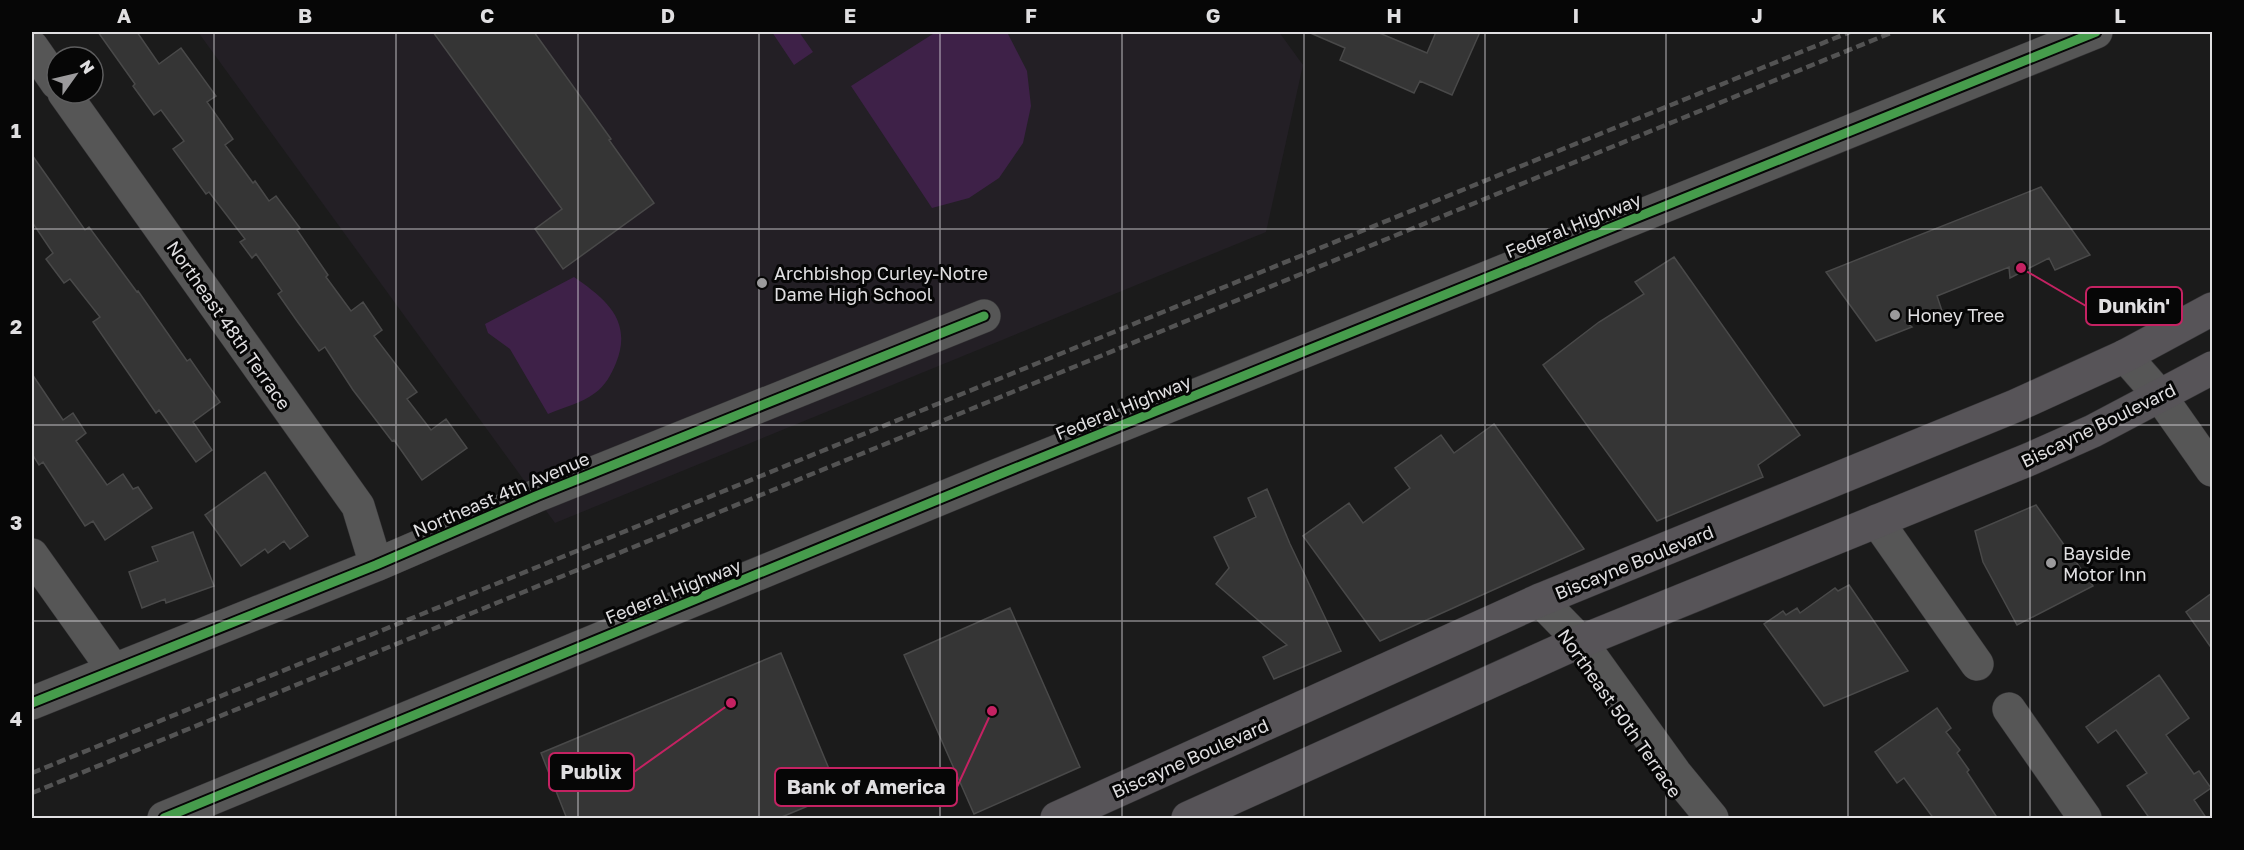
<svg xmlns="http://www.w3.org/2000/svg" width="2244" height="850" viewBox="0 0 2244 850" font-family="'Golos Text',sans-serif">
<style>
.built{fill:#231f25}
.park{fill:#3e2148}
.building{fill:#353535;stroke:#494949;stroke-width:1.5}
.lines{fill:none;stroke-linecap:round;stroke-linejoin:round}
.minor-casing{stroke:#353436;stroke-width:34}
.major-casing{stroke:#353436;stroke-width:34}
.minor{stroke:#565656;stroke-width:33}
.major{stroke:#575458;stroke-width:33}
.rail{stroke:#535353;stroke-width:4.5;stroke-dasharray:9 4.5;stroke-linecap:butt}
.cycleway-casing{stroke:#060606;stroke-width:13}
.cycleway{stroke:#469c4c;stroke-width:9}
.grid{fill:none;stroke:#e0dfe1;stroke-width:1.5;stroke-opacity:0.55}
.poi-dot{fill:#9b9a9c;stroke:#060606;stroke-width:2}
.labels{text-anchor:middle;dominant-baseline:central;stroke-width:6;stroke-linejoin:round;paint-order:stroke}
.street-label{font-size:18px;fill:#e0dfe1;stroke:#060606}
.poi-label{font-size:18px;fill:#e0dfe1;stroke:#060606;text-anchor:start}
.leader{fill:none;stroke:#c42262;stroke-width:2}
.callout-dot{fill:#c42262;stroke:#060606;stroke-width:2}
.callout{fill:#060606;stroke:#c42262;stroke-width:2}
.callout-label{font-size:20px;text-anchor:middle;font-weight:bold;fill:#e0dfe1}
.neatline{fill:none;stroke:#e0dfe1;stroke-width:2}
.grid-label{font-size:20px;text-anchor:middle;font-weight:bold;fill:#e0dfe1}
</style>
<rect width="100%" height="100%" fill="#1b1b1b"/>
<!-- built -->
<path class="built" d="M198,32h1081l24,33 -37,167 -711,291z"/>
<!-- park -->
<path class="park" d="M772,32h27l14,20 -19,13z
M936,32h71l20,39 4,35 -8,37 -24,35 -30,20 -37,10 -81,-122z
M574,277c32,22 59,44 42,86 -5,12 -11,23 -21,30 -13,10 -33,15 -47,21l-38,-65 -22,-16 -3,-9z"/>
<!-- building -->
<path class="building" d="M98,32h39l22,32 22,-16 35,48 -9,6 26,37 -8,6 28,38 2,-2 14,20 7,-5 24,32 -3,2 31,45 -2,2 25,34 12,-9 19,28 -8,6 43,56 -10,7 24,31 15,-11 21,29 -45,32 -28,-40 -2,1 -39,-51 -28,-43 -6,4 -22,-30 -19,-27 4,-3 -26,-37 -4,4 -12,-16 5,-3 -36,-47 -3,2 -33,-45 11,-8 -23,-31 -7,5 -21,-29 2,-2z
M433,32h101l77,107 -2,1 45,63 -91,66 -28,-40 27,-20z
M1308,32h69l50,21 9,-21h44l-28,63 -32,-14 -6,12 -74,-33 5,-12z
M32,155l53,75 4,-3 48,65 1,-1 49,70 3,-2 30,43 -27,20 19,28 -16,12 -37,-52 -3,3 -63,-91 7,-5 -30,-38 -6,4 -18,-24 7,-6 -21,-31z
M2041,187l49,68 -35,15 -6,-12 -39,20 -1,-11 -72,29 5,15 -37,10 7,6 -36,14 -50,-69z
M1674,257l126,178 -42,30 5,12 -106,44 -114,-156 56,-43 45,-28 -9,-12z
M32,374l31,46 10,-7 13,20 -10,8 31,44 16,-11 10,15 5,-2 14,21 -47,32 -12,-19 -8,5 -42,-64 -4,3 -7,-11z
M1494,424l90,125 -204,92 -77,-105 46,-33 14,20 47,-35 -15,-20 46,-33 13,18z
M265,472l43,64 -18,13 -6,-8 -16,12 -3,-4 -24,17 -36,-51z
M1267,489l23,55 51,107 -67,28 -11,-22 24,-12 -71,-61 13,-16 -15,-31 42,-20 -8,-19z
M2036,505l57,81 -76,39 -34,-63 -8,-31z
M193,532l21,54 -48,17 -1,-4 -23,9 -13,-36 29,-11 -6,-14z
M1849,585l59,86 -84,35 -60,-82 19,-13 3,4 11,-7 3,5 35,-25 3,3z
M2212,593v56l-26,-37z
M1010,608l70,159 -106,47 -70,-159z
M781,653l58,140 -62,26h-210l-26,-66z
M2159,675l30,43 -23,17 28,39 5,-3 12,17 -17,12 13,19h-57l-23,-33 20,-13 -31,-43 -18,13 -12,-16z
M1937,708l14,20 -5,4 14,18 -3,3 12,17 -2,2 31,47h-64l-30,-41 -7,5 -22,-31z"/>
<g class="lines">
<!-- minor casing -->
<g class="minor-casing">
<path id="minor" d="M32,47l25,36
M64,93l294,413 18,59
M2125,356l35,40 52,74
M1877,521l100,143
M32,555l81,114
M1540,600l40,41 95,132 37,45
M32,703l344,-138 160,-69 448,-180
M2009,709l76,109
M164,818l834,-343 1098,-443"/>
</g>
<!-- major casing -->
<g class="major-casing">
<path id="major" d="M1057,818l483,-218 475,-194 110,-50 87,-47
M1188,818l384,-173 458,-186 63,-28 119,-63"/>
</g>
<!-- minor -->
<use href="#minor" class="minor"/>
<!-- major -->
<use href="#major" class="major"/>
<!-- rail -->
<path class="rail" d="M32,773l1818,-741
M32,793l1861,-761"/>
<!-- cycleway casing -->
<g class="cycleway-casing">
<path id="cycleway" d="M32,703l344,-138 160,-69 448,-180
M164,818l834,-343 1098,-443"/>
</g>
<!-- cycleway -->
<use href="#cycleway" class="cycleway"/>
</g>
<!-- grid -->
<path class="grid" d="M214,32v786M396,32v786M578,32v786M759,32v786M940,32v786M1122,32v786M1304,32v786M1485,32v786M1666,32v786M1848,32v786M2030,32v786M32,229h2180M32,425h2180M32,621h2180"/>
<!-- markers -->
<g class="poi-dot">
<circle cx="762" cy="283" r="6"/>
<circle cx="1895" cy="315" r="6"/>
<circle cx="2051" cy="563" r="6"/>
</g>
<g class="labels">
<!-- street labels -->
<g class="street-label">
<text transform="translate(1573 225) rotate(-22)">Federal Highway</text>
<text transform="translate(229 325) rotate(55)">Northeast 48th Terrace</text>
<text transform="translate(1123 407) rotate(-22)">Federal Highway</text>
<text transform="translate(2098 425) rotate(-26)">Biscayne Boulevard</text>
<text transform="translate(501 494) rotate(-23)">Northeast 4th Avenue</text>
<text transform="translate(1634 562) rotate(-22)">Biscayne Boulevard</text>
<text transform="translate(673 591) rotate(-22)">Federal Highway</text>
<text transform="translate(1620 713) rotate(55)">Northeast 50th Terrace</text>
<text transform="translate(1190 758) rotate(-24)">Biscayne Boulevard</text>
</g>
<!-- poi labels -->
<g class="poi-label">
<text x="774" y="273">Archbishop Curley-Notre<tspan x="774" dy="21">Dame High School</tspan></text>
<text x="1907" y="315">Honey Tree</text>
<text x="2063" y="553">Bayside<tspan x="2063" dy="21">Motor Inn</tspan></text>
</g>
</g>
<!-- callouts -->
<path class="leader" d="M2021 268L2086 306M731 703L634 772M992 711L957 787"/>
<g class="callout-dot">
<circle cx="2021" cy="268" r="6"/>
<circle cx="731" cy="703" r="6"/>
<circle cx="992" cy="711" r="6"/>
</g>
<g class="callout">
<rect x="2086" y="287" width="96" height="38" rx="6"/>
<rect x="549" y="753" width="85" height="38" rx="6"/>
<rect x="775" y="768" width="182" height="38" rx="6"/>
</g>
<g class="callout-label">
<text x="2134" y="313">Dunkin'</text>
<text x="591" y="779">Publix</text>
<text x="866" y="794">Bank of America</text>
</g>
<!-- border -->
<rect width="2244" height="850" fill="none" stroke="#060606" stroke-width="66"/>
<!-- north arrow -->
<g transform="translate(75 75) rotate(56)"><circle r="28" fill="#060606" stroke="#5d5d5e" stroke-width="1.5"/>
<path d="M0-4.5L10 22L0 15L-10 22Z" fill="#9b9a9c"/>
<text y="-9" font-size="16" font-weight="bold" text-anchor="middle" fill="#e0dfe1">N</text>
</g>
<rect x="33" y="33" width="2178" height="784" class="neatline"/>
<g class="grid-label">
<text x="124" y="23">A</text>
<text x="305" y="23">B</text>
<text x="487" y="23">C</text>
<text x="668" y="23">D</text>
<text x="850" y="23">E</text>
<text x="1031" y="23">F</text>
<text x="1213" y="23">G</text>
<text x="1394" y="23">H</text>
<text x="1576" y="23">I</text>
<text x="1757" y="23">J</text>
<text x="1939" y="23">K</text>
<text x="2120" y="23">L</text>
<text x="16" y="138">1</text>
<text x="16" y="334">2</text>
<text x="16" y="530">3</text>
<text x="16" y="726">4</text>
</g>
</svg>
